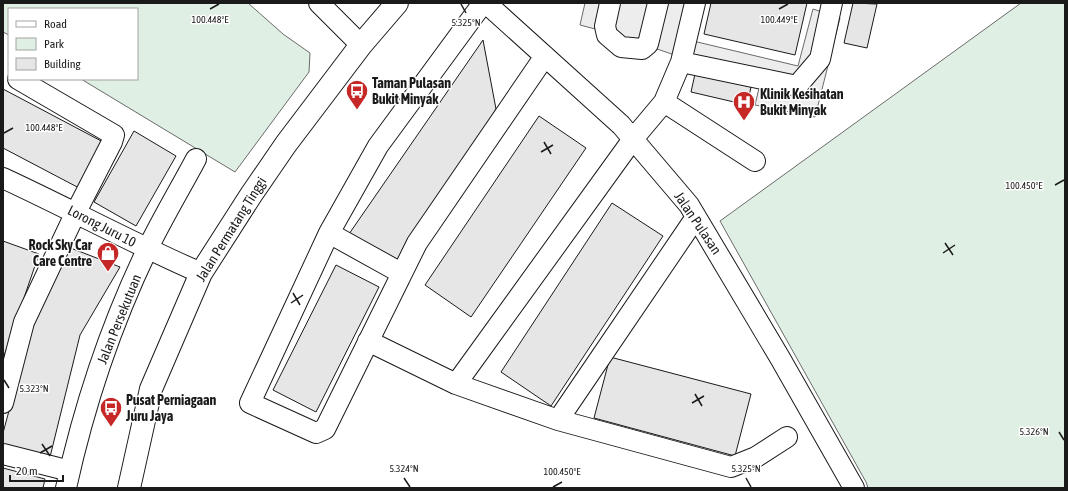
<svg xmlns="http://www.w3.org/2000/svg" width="1068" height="491" viewBox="0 0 1068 491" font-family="'Asap Condensed',sans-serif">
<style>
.green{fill:#e0efe3;stroke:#6a6a6a}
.parking{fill:#ededed;stroke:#6a6a6a}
.building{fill:#e6e6e6;stroke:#1a1a1a}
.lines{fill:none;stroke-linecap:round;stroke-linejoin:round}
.minor-casing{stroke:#1a1a1a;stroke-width:22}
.highway-casing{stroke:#1a1a1a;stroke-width:24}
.minor{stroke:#fff;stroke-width:20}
.highway{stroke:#fff;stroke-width:22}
.ticks{fill:none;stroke:#1a1a1a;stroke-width:1.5}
.labels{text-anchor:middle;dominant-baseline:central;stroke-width:3;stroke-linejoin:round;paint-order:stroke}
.poi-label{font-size:14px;font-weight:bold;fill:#1a1a1a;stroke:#fff;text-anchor:start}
.street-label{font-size:14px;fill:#1a1a1a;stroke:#fff}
.ticks-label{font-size:10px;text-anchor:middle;fill:#1a1a1a;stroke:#fff;stroke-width:3;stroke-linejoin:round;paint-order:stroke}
</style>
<rect width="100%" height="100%" fill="#fff"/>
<!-- green -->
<path class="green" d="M3,3h245l35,31 27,19 -1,19 -74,100 -154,-93h56v-70h-128v26l-6,-3z
M1021,3h44v485h-197l-2,-6 -146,-261z"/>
<!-- parking -->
<path class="parking" d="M585,3h118l-10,38 105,25 15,-57 27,9 -25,99 -60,-12 5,-21 -103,-35 -8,6 -50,-25 -19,-5z"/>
<!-- building -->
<path class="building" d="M711,3h96l-12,52 -91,-21z
M853,3l24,1 -10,44 -23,-5z
M483,40l13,69 -97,155 -50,-30z
M695,74l56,13 -4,18 -56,-13z
M3,89l102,54 -24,46 -78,-41z
M539,116l47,32 -115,169 -46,-32z
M134,131l42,25 -40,70 -42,-24z
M612,203l51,33 -112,170 -50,-34z
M3,241l36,13 -36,105z
M68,247l52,20 -40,68 -30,122 -47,-12v-12l28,-104z
M336,265l43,22 -63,125 -43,-22z
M610,357l141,37 -16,62 -141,-38z
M3,468l42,11 -2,9h-40z"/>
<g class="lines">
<!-- minor casing -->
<g class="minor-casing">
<path id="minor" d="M319,3l42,42
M483,3l-105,143 -49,87 -79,170 66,30 9,-4 92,-186 128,-187
M486,3l135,122 68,80 91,153 74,130
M610,3l-5,23 2,9 14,12 21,2 6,-5 10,-41
M681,62l116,24 23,-27 12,-56
M664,102l91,59
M3,178c67,31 131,66 198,95
M329,233l72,40
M368,341l88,43 102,36 173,47 25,-10 31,-20
M456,384l177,-245 31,-37 17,-40 14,-59
M3,403l21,-81 52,-110 36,-70 2,-7 -96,-56
M558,420l138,-203
M3,454l67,17
M66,488c18,-82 45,-163 81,-238 15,-31 33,-61 49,-91"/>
</g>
<!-- highway casing -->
<g class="highway-casing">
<path id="highway" d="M129,488l22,-99 50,-116 50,-78 35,-51 75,-99 36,-42"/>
</g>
<!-- minor -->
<use href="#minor" class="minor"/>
<!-- highway -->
<use href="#highway" class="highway"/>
</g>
<!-- ticks -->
<path class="ticks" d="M461,4l5,9M210,9l9,-5M779,9l9,-5M4,133l9,-5M544,142l7,12M541,152l12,-7M1055,185l9,-5M945,243l8,12M943,253l12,-8M293,293l7,12M291,303l12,-8M4,380l5,8M695,394l7,12M692,403l12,-7M1059,432l5,8M42,444l8,12M40,453l12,-7M404,478l6,9M746,478l5,9M553,487l9,-5"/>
<!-- icons -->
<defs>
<g id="bus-pin" transform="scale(1.15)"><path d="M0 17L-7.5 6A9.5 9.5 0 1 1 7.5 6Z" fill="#c62828" stroke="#fff"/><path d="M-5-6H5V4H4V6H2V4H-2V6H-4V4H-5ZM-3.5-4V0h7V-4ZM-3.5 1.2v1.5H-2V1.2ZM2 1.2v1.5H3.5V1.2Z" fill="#fff"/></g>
<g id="hospital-pin" transform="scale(1.15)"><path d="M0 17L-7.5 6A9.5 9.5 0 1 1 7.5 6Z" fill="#c62828" stroke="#fff"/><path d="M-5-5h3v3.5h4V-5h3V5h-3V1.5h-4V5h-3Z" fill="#fff"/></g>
<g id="shop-pin" transform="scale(1.15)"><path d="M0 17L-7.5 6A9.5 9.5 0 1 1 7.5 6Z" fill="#c62828" stroke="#fff"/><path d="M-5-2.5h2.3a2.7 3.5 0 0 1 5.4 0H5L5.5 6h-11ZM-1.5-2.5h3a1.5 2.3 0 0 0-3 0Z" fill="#fff"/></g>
</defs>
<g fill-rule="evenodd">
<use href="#bus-pin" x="357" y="91"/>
<use href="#hospital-pin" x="744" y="102"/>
<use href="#shop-pin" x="108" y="253"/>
<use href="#bus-pin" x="111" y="408"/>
</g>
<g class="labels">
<!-- poi labels -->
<g class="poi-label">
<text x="372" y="83">Taman Pulasan<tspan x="372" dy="16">Bukit Minyak</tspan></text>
<text x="760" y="94">Klinik Kesihatan<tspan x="760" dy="16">Bukit Minyak</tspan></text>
<text x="92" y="245" text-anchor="end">Rock Sky Car<tspan x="92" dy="16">Care Centre</tspan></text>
<text x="126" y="400">Pusat Perniagaan<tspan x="126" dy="16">Juru Jaya</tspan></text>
</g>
<!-- street labels -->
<g class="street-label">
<text transform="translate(698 223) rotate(56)">Jalan Pulasan</text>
<text transform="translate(102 226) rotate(27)">Lorong Juru 10</text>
<text transform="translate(231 229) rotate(-58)">Jalan Permatang Tinggi</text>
<text transform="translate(119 319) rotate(-68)">Jalan Persekutuan</text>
</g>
</g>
<g class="ticks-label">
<text x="210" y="23">100.448°E</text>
<text x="779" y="23">100.449°E</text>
<text x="466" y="26">5.325°N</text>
<text x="44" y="131">100.448°E</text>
<text x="1024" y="189">100.450°E</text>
<text x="34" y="392">5.323°N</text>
<text x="1034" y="435">5.326°N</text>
<text x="404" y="472">5.324°N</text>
<text x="746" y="472">5.325°N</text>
<text x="562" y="475">100.450°E</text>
</g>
<!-- border -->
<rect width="1068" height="491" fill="none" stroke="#1a1a1a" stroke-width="8"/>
<!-- legend -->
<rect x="8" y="8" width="130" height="72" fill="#ffffff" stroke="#a3a3a3"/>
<rect x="16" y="21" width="20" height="6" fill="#ffffff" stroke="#a3a3a3"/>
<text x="44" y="28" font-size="12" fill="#1a1a1a">Road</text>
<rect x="16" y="38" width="20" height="12" fill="#e0efe3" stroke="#a3a3a3"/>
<text x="44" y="48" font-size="12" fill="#1a1a1a">Park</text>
<rect x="16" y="58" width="20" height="12" fill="#e6e6e6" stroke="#a3a3a3"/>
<text x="44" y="68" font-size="12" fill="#1a1a1a">Building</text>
<!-- scale -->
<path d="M10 475v6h53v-6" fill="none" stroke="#1a1a1a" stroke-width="2"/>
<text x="16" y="475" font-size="12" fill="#1a1a1a" stroke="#ffffff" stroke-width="3" paint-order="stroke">20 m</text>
</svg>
